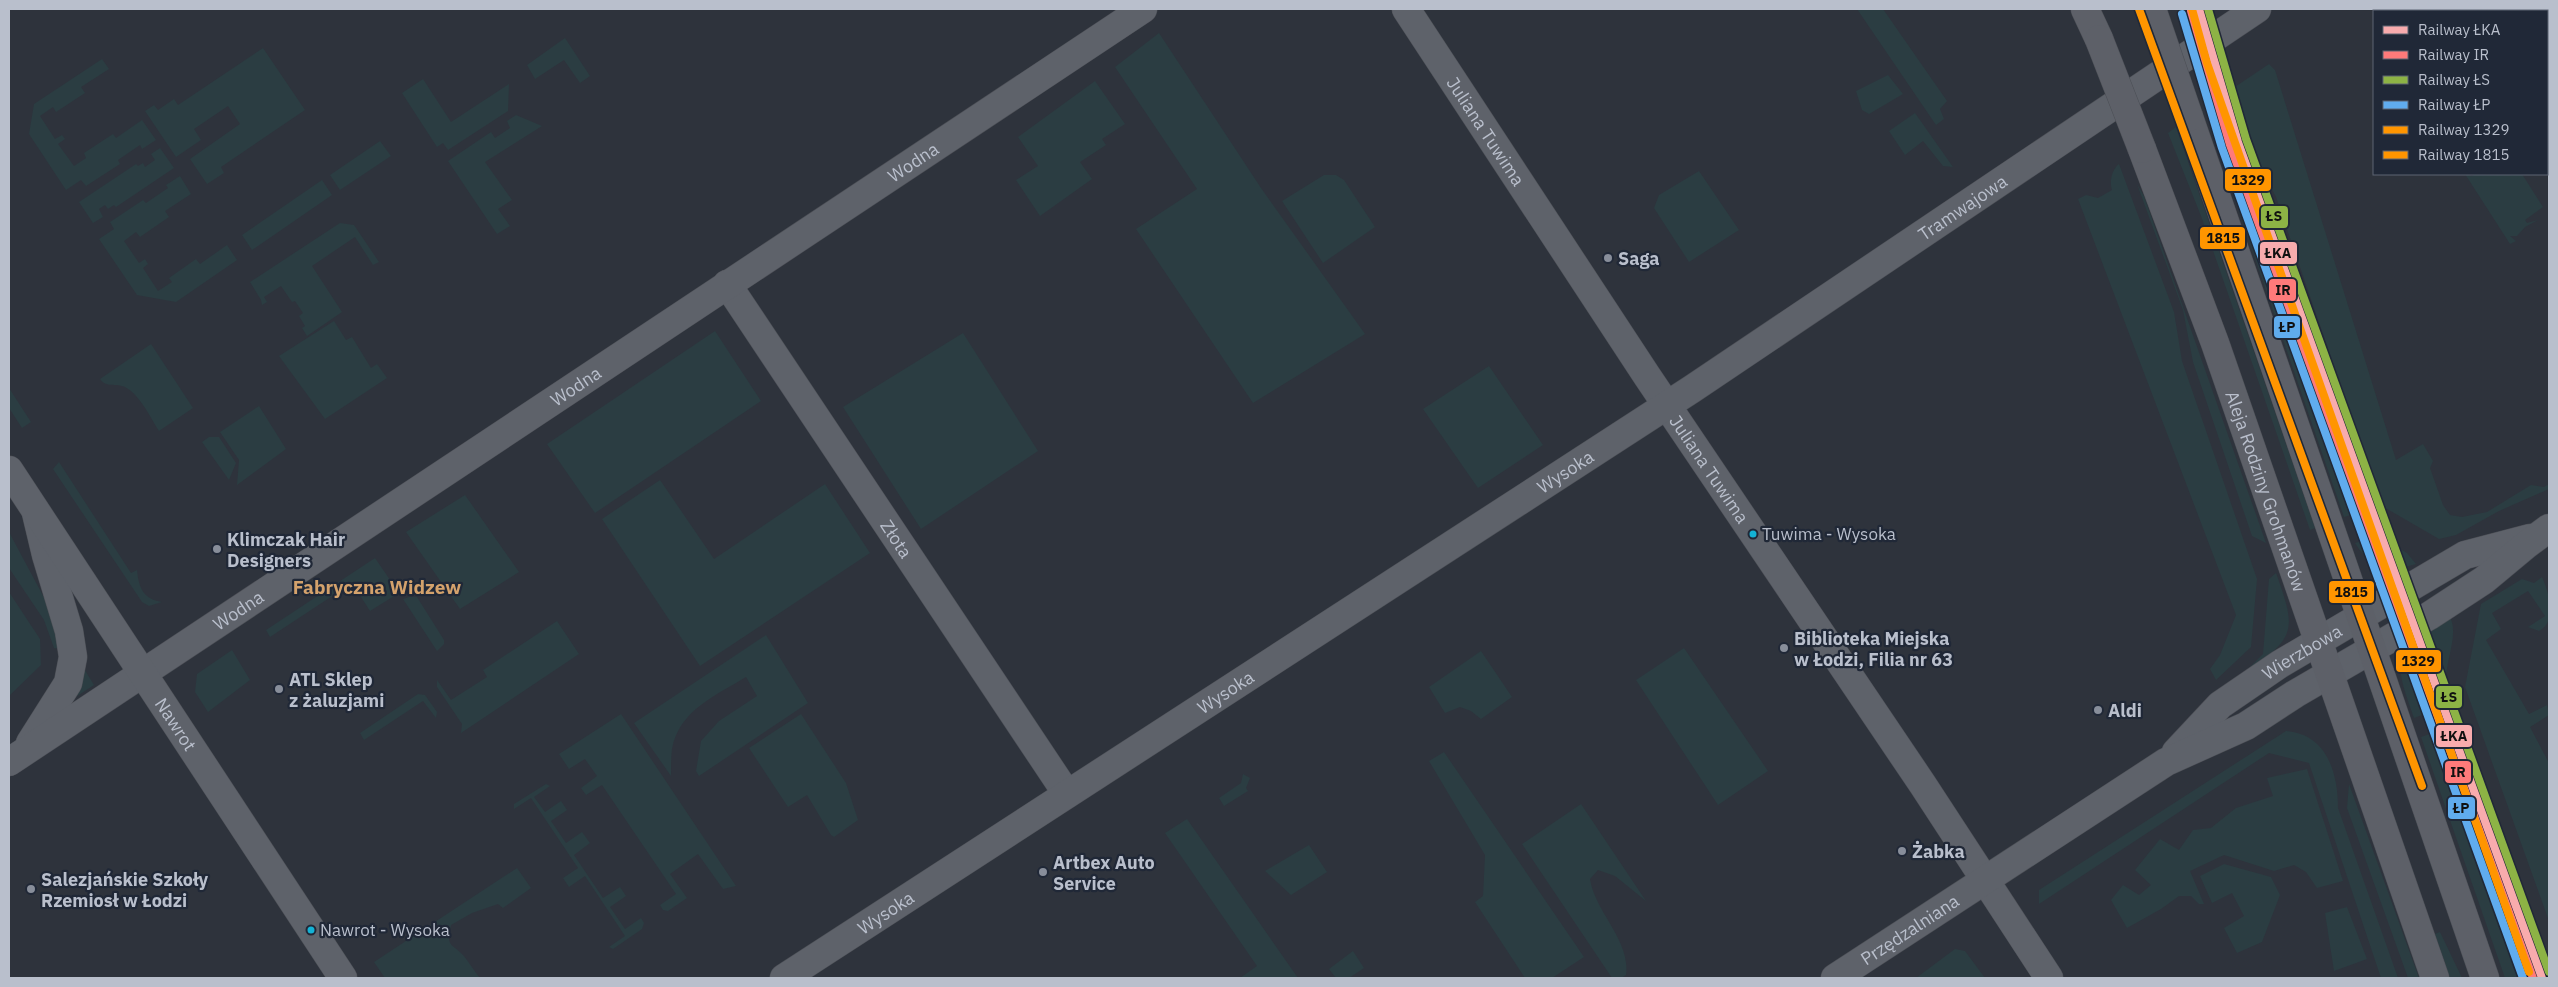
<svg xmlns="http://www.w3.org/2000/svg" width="2558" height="987" viewBox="0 0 2558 987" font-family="'IBM Plex Sans',sans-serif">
<rect width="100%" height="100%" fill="#2e333c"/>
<path fill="#2b3d42" d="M1857,9H1883L1947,101L1940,109L1944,119L1936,125Z
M1159,33L1261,188L1365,334L1253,403L1136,229L1197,189L1115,67Z
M565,38L590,76L580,83L564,60L535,79L527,65Z
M263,48L305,110L221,167L224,173L207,184L190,159L240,124L228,106L194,129L201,140L176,157L145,111L154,105L158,110L174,99L178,105Z
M102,59L109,69L81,87L85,93L56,112L53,107L40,116L55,139L62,135L65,139L58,144L74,166L86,158L84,153L113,134L116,138L142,120L156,140L142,149L140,145L118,160L120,164L86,186L81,180L66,190L29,134L34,104Z
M2269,64L2275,70L2396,460L2423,444L2433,461L2430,468L2443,505L2450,515L2462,517L2487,512L2531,485L2544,487L2549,484V489L2499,511L2456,535L2439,539L2382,506L2276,197L2223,95Z
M1888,75L1903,94L1869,114L1862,110L1856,91Z
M423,79L451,122L509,84L508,111L448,150L443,143L437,147L402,93Z
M1095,81L1125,124L1102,139L1106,145L1080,162L1092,179L1040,216L1016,180L1038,166L1018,137Z
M2206,108L2257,208L2362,512L2344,517L2213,136Z
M1915,113L1953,167L1943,166L1923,141L1905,155L1889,131Z
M516,115L542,126L485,162L512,200L498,209L510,226L497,234L448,161L491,132L495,138L510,128L507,121Z
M2176,127L2315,528L2310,530L2201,216L2168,133Z
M380,141L391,156L340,190L330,175Z
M160,148L174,168L116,207L114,205L108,209L105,205L99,209L103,217L93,223L79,202L136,164L138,166L143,163L145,167L155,160L151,154Z
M2119,164L2174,312L2182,361L2257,579L2251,647L2216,680L2210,669L2220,655L2236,615L2078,199L2086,195L2098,198L2112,190C2109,182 2112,169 2119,164Z
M1699,171L1739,230L1689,262L1654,208L1659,195Z
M2465,174L2472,176L2475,174H2522L2543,207L2525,220L2527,223L2538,220L2525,227L2517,236H2510L2516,241L2510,244Z
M1324,175H1336L1344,180L1375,227L1323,263L1282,201Z
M180,176L191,194L165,211L169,217L140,237L136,232L124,241L139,263L145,259L148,264L143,268L158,291L172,282L169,278L196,259L200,264L227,245L237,260L176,302L137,295L99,239L114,229L110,222L143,200L146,203L168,188L166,185Z
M322,180L332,195L252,250L242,235Z
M2137,184L2144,196L2266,543L2252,536L2193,362L2183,310Z
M340,223L354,225L379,262L373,265L355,237L312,266L342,312L307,336L302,328L305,326L299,316L303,313L295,301L292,302L281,286L264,297L267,302L262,305L261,300L250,282Z
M334,321L346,340L352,337L371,368L377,364L387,378L325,419L279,356Z
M715,331L761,401L595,513L547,444Z
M963,333L1038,451L921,529L843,407Z
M151,344L193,408L159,431C150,417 140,395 125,387C116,383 106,388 100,379Z
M1489,366L1543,445L1478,488L1423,409Z
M9,388L31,422L22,428L9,408Z
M259,406L286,449L237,485L239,460L220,432Z
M209,437H219L236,463L229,480L202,442Z
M59,462L131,573L137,570C139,588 143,599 162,602L149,606L142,602L53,469Z
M660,480L714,559L825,484L870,553L700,666L602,519Z
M465,495L519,572L460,609L406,532Z
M9,532L56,620L65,650L54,648L44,620L9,568Z
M2378,536L2407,553L2416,564C2391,572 2369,567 2355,543Z
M375,558L399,593L370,611L352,583L270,637L266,630Z
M2276,573C2297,631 2296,638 2244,673L2263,654L2269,579Z
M2542,577C2549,593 2558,621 2539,631L2528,627L2545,616L2528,591L2492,613L2501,629L2486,640L2529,714L2547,705L2549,715L2530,727L2549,763V921L2465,687L2481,604L2522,579L2534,583Z
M9,592L40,639L41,665L9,696Z
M409,597H417L444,640V644L437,651L403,599Z
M2448,614C2464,636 2436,672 2449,705L2414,718C2391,653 2393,653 2448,614Z
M557,621L579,654L461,733L462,724L437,687V680L451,700L487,677L483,670Z
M766,635L808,703L699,776L696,771L701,741L719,721L757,696L746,677C717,695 679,710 672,749C671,757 671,767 671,776L634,723Z
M1684,648L1768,771L1718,805L1636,680Z
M232,650L250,680L208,712L195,692L197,674Z
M1481,651L1512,697L1481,719L1471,711L1460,707L1445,713L1429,687Z
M83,667L94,685L68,702Z
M418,694L425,695L437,712L436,718L423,701L364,740L360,733Z
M621,714L736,886L723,889L698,854L670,874L687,898L668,911L663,910L660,905L676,894L602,785L586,795L581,788L597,776L585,759L569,769L559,754Z
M801,714L846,783L858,820L834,837L831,835L807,795L788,807L749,748Z
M2456,725L2549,978H2505L2421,737Z
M2286,731C2327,734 2338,773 2338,808L2398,978H2381L2309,763L2269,753L2039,904V890Z
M1444,752L1584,957L1552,978H1525L1475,902L1483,896L1485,855L1429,761Z
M2307,769L2343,881L2317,888L2306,872L2294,865L2274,871L2224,855L2190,871L2204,904H2199L2191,896H2179L2161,909L2127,928L2111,900L2123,885L2139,895L2151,885L2135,870L2160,839L2179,850L2193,830L2211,828L2236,808L2273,796L2267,778Z
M1243,774L1250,778L1246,788L1248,791L1224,806L1219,798L1241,783Z
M546,784L550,786L534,797L545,812L561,801L567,810L551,821L566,843L582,832L590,843L574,855L603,898L620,887L626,896L610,907L625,929L641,918L644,923L642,929L613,949L609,947L625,936L585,876L569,887L563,878L578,868L531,798L514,809V804Z
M2349,784L2419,978H2408L2347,808Z
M1581,804L1646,901L1615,876L1598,870L1590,879C1595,912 1631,941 1626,975L1621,978H1612L1522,844Z
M1187,819L1298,978H1240L1257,966L1165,833Z
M1309,845L1327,872L1291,895L1265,871Z
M2224,864L2271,877L2280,895L2262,942L2237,953L2224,928L2244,916L2232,893L2212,903L2200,876Z
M517,868L531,888L503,908L498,904L472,913L451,925C446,948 451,942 463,955C469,962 474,971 480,978H385L374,962Z
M2347,907L2367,959L2334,971L2325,913Z
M2440,932L2462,978H2450L2435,934Z
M1955,949L1965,951L1985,978H1916Z
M1353,951L1364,968L1349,978H1336L1329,969Z"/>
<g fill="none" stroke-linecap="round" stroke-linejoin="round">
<g stroke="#4c4f56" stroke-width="29">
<g id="minor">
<path id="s1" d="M727,284L1067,794"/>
<path d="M30,743L68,683L73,657L69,631L46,555L36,513"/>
<path id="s2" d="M9,762L1143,9"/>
</g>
</g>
<g stroke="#4c4f56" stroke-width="29">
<g id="tertiary">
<path id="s3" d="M1406,9L1647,376L1923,785L2049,978"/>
<path id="s4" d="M9,470L343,978"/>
<path id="s5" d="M2176,752L2220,705L2280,664L2465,555L2530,538"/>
<path id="s6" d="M784,978L1692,389L2257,9"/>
<path id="s7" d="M1835,978L2166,762L2246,726L2295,694L2429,616L2484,580L2526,545L2549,528"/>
</g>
</g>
<g stroke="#4c4f56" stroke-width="29">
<g id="secondary">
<path d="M2085,9L2099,39"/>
<path d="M2189,117L2485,978"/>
<path id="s8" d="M2142,149L2215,343L2435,978"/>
</g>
</g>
<use href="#minor" stroke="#5e626a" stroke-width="28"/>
<use href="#tertiary" stroke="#5e626a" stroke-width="28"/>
<use href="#secondary" stroke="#5d6068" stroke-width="28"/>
<g stroke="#4c4f56" stroke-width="29" stroke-linecap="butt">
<path id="secondary-bridge" d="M2152,9L2189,117
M2099,39L2142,149"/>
</g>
<use href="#secondary-bridge" stroke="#5d6068" stroke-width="28"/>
<g stroke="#202837" stroke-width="11">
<path id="rail-1" d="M2199,9L2238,142L2542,978"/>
</g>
<g stroke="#202837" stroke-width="11">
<path id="rail-2" d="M2191,11L2230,145L2533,978"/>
</g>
<g stroke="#202837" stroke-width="11">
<path id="rail-3" d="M2208,9L2246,139L2549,972"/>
</g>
<g stroke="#202837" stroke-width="11">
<path id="rail-4" d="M2182,14L2222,148L2523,978"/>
</g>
<g stroke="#202837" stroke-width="11">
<path id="rail-5" d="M2192,9L2207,63L2300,328L2529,972"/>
</g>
<g stroke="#202837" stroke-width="11">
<path id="rail-6" d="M2139,9L2422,786"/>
</g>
<use href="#rail-1" stroke="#f8abad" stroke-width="8"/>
<use href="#rail-2" stroke="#fe7a7a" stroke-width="8"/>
<use href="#rail-3" stroke="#8db345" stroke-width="8"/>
<use href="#rail-4" stroke="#60acee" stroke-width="8"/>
<use href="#rail-5" stroke="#ff9500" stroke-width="8"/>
<use href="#rail-6" stroke="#ff9500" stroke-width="8"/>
</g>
<g fill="#888e9a" stroke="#202837" stroke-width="2">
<circle cx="1608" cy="258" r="5"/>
<circle cx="217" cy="549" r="5"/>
<circle cx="1784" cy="648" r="5"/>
<circle cx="279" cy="689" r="5"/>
<circle cx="2098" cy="710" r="5"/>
<circle cx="1902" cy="851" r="5"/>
<circle cx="1043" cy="872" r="5"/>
<circle cx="31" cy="889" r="5"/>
</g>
<g fill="#13b2d5" stroke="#202837" stroke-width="2">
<circle cx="1753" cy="534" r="4.5"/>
<circle cx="311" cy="930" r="4.5"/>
</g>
<g text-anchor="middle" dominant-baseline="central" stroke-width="4.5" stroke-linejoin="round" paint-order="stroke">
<g font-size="17" fill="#b9bfcc" stroke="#202837" text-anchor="start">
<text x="1762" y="534">Tuwima - Wysoka</text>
<text x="320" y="930">Nawrot - Wysoka</text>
</g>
<g font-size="18" fill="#b9bfcc" stroke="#202837">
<text stroke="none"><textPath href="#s3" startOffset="146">Juliana Tuwima</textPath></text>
<text stroke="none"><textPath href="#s2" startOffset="1085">Wodna</textPath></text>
<text stroke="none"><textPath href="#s6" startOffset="1408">Tramwajowa</textPath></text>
<text stroke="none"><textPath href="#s2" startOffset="680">Wodna</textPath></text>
<text stroke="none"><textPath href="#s3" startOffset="551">Juliana Tuwima</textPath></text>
<text stroke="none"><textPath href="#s6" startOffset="931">Wysoka</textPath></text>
<text stroke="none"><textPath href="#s8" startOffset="364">Aleja Rodziny Grohmanów</textPath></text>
<text stroke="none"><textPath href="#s1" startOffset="306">Złota</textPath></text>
<text stroke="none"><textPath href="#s2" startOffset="275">Wodna</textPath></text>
<text stroke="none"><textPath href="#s5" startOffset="162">Wierzbowa</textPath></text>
<text stroke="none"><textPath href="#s6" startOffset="526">Wysoka</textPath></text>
<text stroke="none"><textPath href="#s4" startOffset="304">Nawrot</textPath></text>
<text stroke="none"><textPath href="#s6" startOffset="121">Wysoka</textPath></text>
<text stroke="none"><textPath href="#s7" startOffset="89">Przędzalniana</textPath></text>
</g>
<g font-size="18" font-weight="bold" fill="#b9bfcc" stroke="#202837" text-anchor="start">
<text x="1618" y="258">Saga</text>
<text x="227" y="539">Klimczak Hair<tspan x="227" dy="21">Designers</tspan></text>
<text x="1794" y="638">Biblioteka Miejska<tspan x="1794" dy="21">w Łodzi, Filia nr 63</tspan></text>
<text x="289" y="679">ATL Sklep<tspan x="289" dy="21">z żaluzjami</tspan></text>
<text x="2108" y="710">Aldi</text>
<text x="1912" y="851">Żabka</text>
<text x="1053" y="862">Artbex Auto<tspan x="1053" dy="21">Service</tspan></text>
<text x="41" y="879">Salezjańskie Szkoły<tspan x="41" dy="21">Rzemiosł w Łodzi</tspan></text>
</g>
<g font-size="19" font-weight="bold" fill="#d4a26c" stroke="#202837">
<text x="377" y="587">Fabryczna Widzew</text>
</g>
</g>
<g stroke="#202837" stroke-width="2">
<rect x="2224" y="168" width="48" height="24" rx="5" fill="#ff9500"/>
<rect x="2260" y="205" width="29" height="24" rx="5" fill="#8db345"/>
<rect x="2199" y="226" width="47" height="24" rx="5" fill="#ff9500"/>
<rect x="2259" y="241" width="39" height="24" rx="5" fill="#f8abad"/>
<rect x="2268" y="278" width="29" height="24" rx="5" fill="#fe7a7a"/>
<rect x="2273" y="315" width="28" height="24" rx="5" fill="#60acee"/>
<rect x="2328" y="580" width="47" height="24" rx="5" fill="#ff9500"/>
<rect x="2395" y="649" width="47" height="24" rx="5" fill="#ff9500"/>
<rect x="2435" y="685" width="28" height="24" rx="5" fill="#8db345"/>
<rect x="2435" y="724" width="38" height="24" rx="5" fill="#f8abad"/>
<rect x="2444" y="760" width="28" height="24" rx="5" fill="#fe7a7a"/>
<rect x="2447" y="796" width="29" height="24" rx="5" fill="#60acee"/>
</g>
<g font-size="14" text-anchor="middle" font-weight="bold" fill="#111">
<text x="2248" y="185">1329</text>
<text x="2274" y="221">ŁS</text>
<text x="2223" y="243">1815</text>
<text x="2278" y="258">ŁKA</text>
<text x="2283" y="295">IR</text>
<text x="2287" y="332">ŁP</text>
<text x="2351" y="597">1815</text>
<text x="2418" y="666">1329</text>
<text x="2449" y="702">ŁS</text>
<text x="2454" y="741">ŁKA</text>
<text x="2458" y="777">IR</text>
<text x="2461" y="813">ŁP</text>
</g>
<rect width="2558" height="987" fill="none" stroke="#b9bfcc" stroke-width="20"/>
<rect x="2373" y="10" width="175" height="165" fill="#202837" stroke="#5d6473"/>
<rect x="2383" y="26" width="25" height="8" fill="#f8abad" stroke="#5d6473"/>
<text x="2418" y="35" font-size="15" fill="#b9bfcc">Railway ŁKA</text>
<rect x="2383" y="51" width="25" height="8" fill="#fe7a7a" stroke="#5d6473"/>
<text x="2418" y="60" font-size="15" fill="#b9bfcc">Railway IR</text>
<rect x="2383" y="76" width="25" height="8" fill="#8db345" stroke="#5d6473"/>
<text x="2418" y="85" font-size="15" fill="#b9bfcc">Railway ŁS</text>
<rect x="2383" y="101" width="25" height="8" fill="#60acee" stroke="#5d6473"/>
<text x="2418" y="110" font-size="15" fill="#b9bfcc">Railway ŁP</text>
<rect x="2383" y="126" width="25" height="8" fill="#ff9500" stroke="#5d6473"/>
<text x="2418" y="135" font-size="15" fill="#b9bfcc">Railway 1329</text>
<rect x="2383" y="151" width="25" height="8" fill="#ff9500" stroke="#5d6473"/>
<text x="2418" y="160" font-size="15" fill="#b9bfcc">Railway 1815</text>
</svg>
